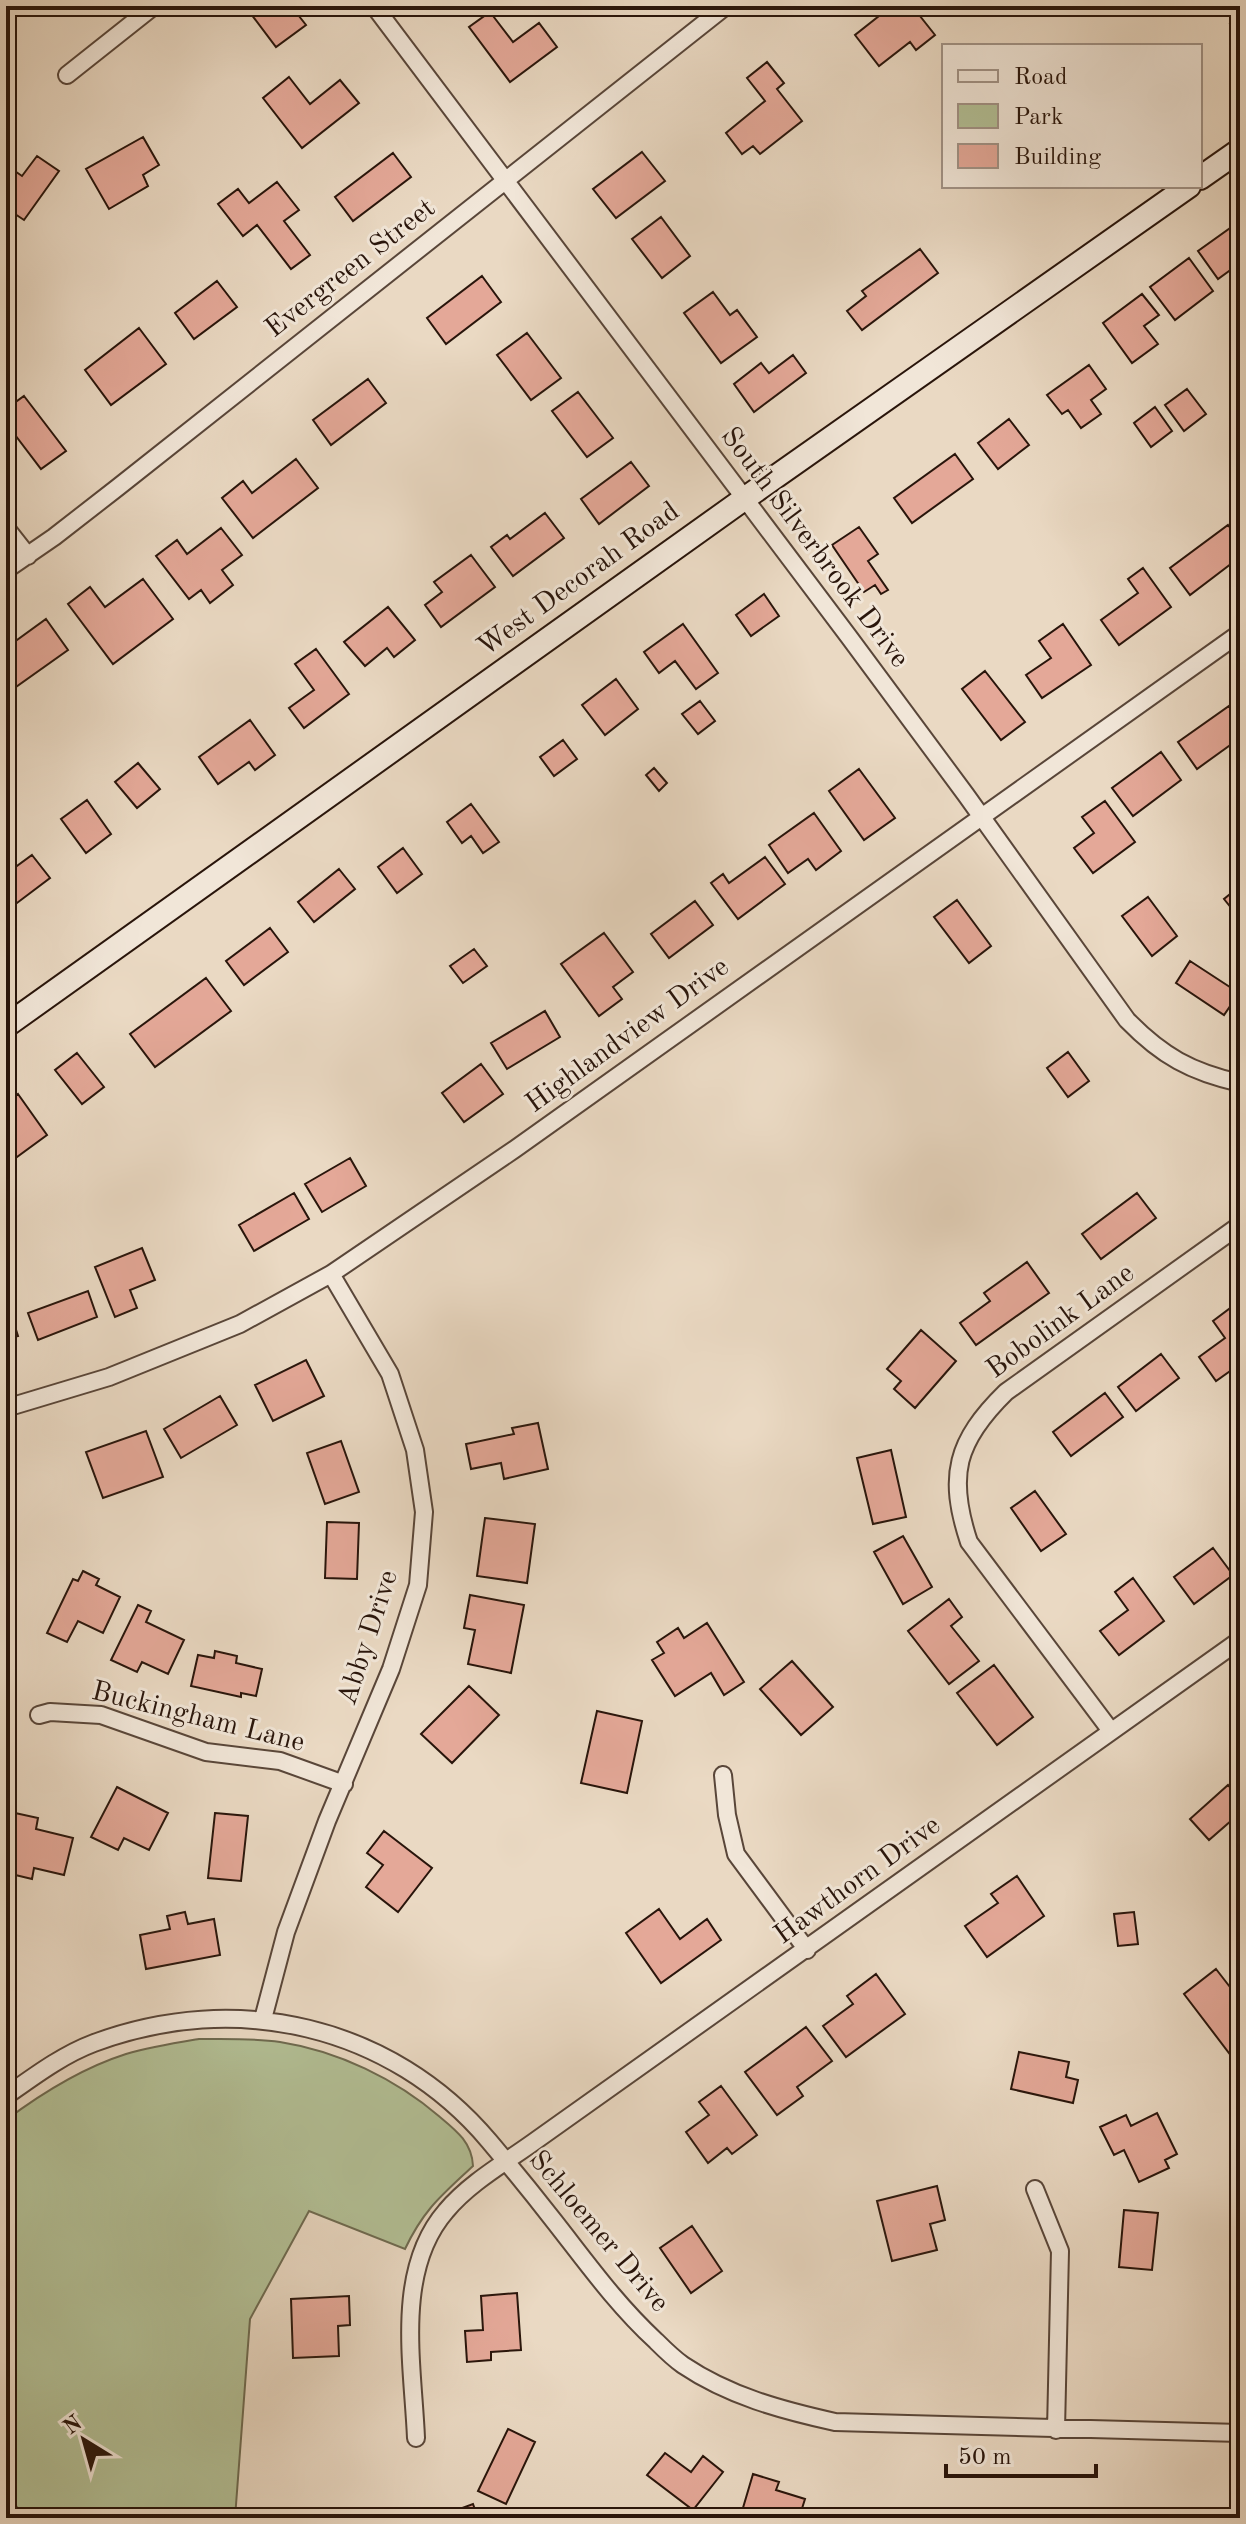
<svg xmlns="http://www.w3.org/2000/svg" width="1246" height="2524" viewBox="0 0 1246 2524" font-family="'Old Standard TT',serif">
<rect width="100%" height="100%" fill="#ead9c3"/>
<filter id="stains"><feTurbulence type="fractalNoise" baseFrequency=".0025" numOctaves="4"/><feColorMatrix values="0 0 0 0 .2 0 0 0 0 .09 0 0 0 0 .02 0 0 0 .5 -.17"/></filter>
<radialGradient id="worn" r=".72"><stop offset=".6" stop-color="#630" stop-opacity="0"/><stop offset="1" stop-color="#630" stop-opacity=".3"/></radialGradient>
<path fill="#b3c096" stroke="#6e6a50" stroke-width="2" d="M199,2039C226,2039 254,2038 280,2042C338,2051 396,2079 440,2117C457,2131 472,2143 473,2166C441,2196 424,2209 405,2249L309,2211L250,2319L235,2518H25L6,2492V2120C42,2093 82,2068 126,2054C150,2047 175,2043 199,2039Z"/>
<path fill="#e4a898" stroke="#29150b" stroke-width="2" d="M245,6H291L306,25L276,47Z
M880,6H912L935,35L916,50L910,42L879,66L855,35L884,12Z
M490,12L513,42L539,23L557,47L510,82L469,27Z
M1240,16V38L1230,24Z
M767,62L784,83L777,89L802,121L760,154L753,146L742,154L726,133L765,101L747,78Z
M289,77L310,104L340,80L359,103L302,148L263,98Z
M143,137L159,165L143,175L148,186L109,209L86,169Z
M642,152L665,181L616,218L593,189Z
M393,153L411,177L353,221L335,197Z
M37,156L59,171L24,220L6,208V165L22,176Z
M277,182L299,210L284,221L310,255L291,269L257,225L243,236L218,204L238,189L249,203Z
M661,217L690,256L662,278L632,239Z
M1240,221V263L1218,279L1198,251Z
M920,249L938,273L862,330L847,311L866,296L862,291Z
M1189,258L1213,291L1175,320L1150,287Z
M482,276L501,302L446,344L427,318Z
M217,281L237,307L194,339L175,313Z
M713,292L730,315L737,310L757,337L721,363L684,313Z
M1142,294L1159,315L1144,326L1158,344L1132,363L1103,323Z
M139,328L166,364L111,405L85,370Z
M527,333L561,378L531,400L497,355Z
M793,355L806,373L754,412L734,384L761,363L769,373Z
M1089,365L1106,389L1091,400L1101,414L1081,428L1068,410L1062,414L1047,395Z
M368,379L386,403L331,445L313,420Z
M1187,389L1206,414L1184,431L1165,405Z
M578,392L613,438L587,457L552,411Z
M24,396L66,451L41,469L6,423V409Z
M1155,407L1172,431L1151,447L1134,423Z
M1009,419L1029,445L998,469L978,443Z
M955,454L973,479L912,523L894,498Z
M296,459L318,488L253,538L222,498L243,481L252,493Z
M631,462L649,486L599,524L581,499Z
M545,513L564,538L513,576L491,547L507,535L510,539Z
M1228,525L1240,541V557L1190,595L1170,568Z
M859,527L878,554L868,561L888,590L881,594L875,585L864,592L832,545Z
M221,528L242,555L222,570L233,585L210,603L201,590L189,599L156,556L177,540L187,554Z
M471,555L495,587L441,627L425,605L442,592L434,582Z
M1143,568L1171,607L1119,645L1101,620L1138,593L1128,579Z
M143,579L173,619L113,664L68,604L90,587L105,607Z
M764,594L779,616L751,636L736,615Z
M388,607L415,640L394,657L387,648L365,666L344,642Z
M46,619L68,650L6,694V648Z
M683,624L718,673L696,689L675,661L659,673L644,652Z
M1063,624L1091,665L1042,698L1026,675L1051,658L1039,641Z
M316,649L349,694L304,728L289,708L314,690L295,664Z
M985,671L1025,722L1001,740L962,689Z
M616,679L638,709L605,735L582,705Z
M700,701L715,721L698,734L682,714Z
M1229,706L1240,722V738L1197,769L1178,742Z
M250,720L275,755L255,770L249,762L218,784L199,757Z
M563,740L577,759L554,776L540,757Z
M1161,752L1181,780L1133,816L1112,788Z
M138,763L160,789L137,808L115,782Z
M654,768L667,783L659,791L646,775Z
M859,769L895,818L864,840L829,791Z
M87,800L111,834L86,853L61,819Z
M1105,801L1135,842L1093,873L1074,848L1094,833L1082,817Z
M471,804L499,842L483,853L471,836L462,843L447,822Z
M814,813L841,851L816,870L808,859L788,873L769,845Z
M403,848L422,874L397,893L378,867Z
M32,855L50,878L13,906L6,898V874Z
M765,857L785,884L738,919L711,883L723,874L729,883Z
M339,869L355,889L314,922L298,902Z
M1240,886V919L1224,899Z
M1148,897L1177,936L1152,956L1122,916Z
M957,900L991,946L969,963L934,917Z
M695,901L713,925L669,958L651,934Z
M270,928L288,952L244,985L226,961Z
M604,933L633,972L613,987L622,999L599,1016L561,964Z
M474,949L487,966L463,983L450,966Z
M1190,961L1239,993L1224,1015L1176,983Z
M206,978L231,1011L155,1067L130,1034Z
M545,1011L560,1037L507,1069L491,1043Z
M1068,1052L1089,1081L1068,1097L1047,1068Z
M77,1053L104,1087L82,1104L55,1070Z
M481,1064L503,1094L464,1122L442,1093Z
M18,1094L47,1135L6,1165V1128L13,1123L6,1113V1103Z
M350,1158L366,1186L322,1212L305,1184Z
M294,1193L309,1219L254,1251L239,1225Z
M1137,1193L1156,1218L1101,1259L1082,1234Z
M142,1248L155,1280L130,1290L137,1308L115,1317L95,1267Z
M1027,1262L1049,1293L976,1345L960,1323L990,1301L984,1293Z
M88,1291L97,1317L38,1340L28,1313Z
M6,1298L18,1336L6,1339Z
M1237,1303L1240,1307V1364L1216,1381L1199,1357L1225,1338L1213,1321Z
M921,1330L956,1361L915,1408L894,1389L901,1381L887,1369Z
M1161,1354L1179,1378L1136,1411L1118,1387Z
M306,1360L324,1396L273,1421L255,1385Z
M1105,1393L1123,1417L1071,1456L1053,1432Z
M220,1396L237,1425L181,1458L164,1429Z
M538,1423L548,1469L504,1479L501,1463L471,1469L466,1444L514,1434L512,1428Z
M146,1431L163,1477L103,1498L86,1452Z
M341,1441L359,1492L325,1504L307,1453Z
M891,1450L906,1517L873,1524L857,1458Z
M1035,1491L1066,1534L1041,1551L1011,1508Z
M485,1518L535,1524L527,1583L477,1576Z
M327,1522L359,1523L357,1579L325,1578Z
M903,1536L932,1587L903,1604L874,1552Z
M1213,1548L1233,1575L1194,1604L1174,1577Z
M83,1571L99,1579L96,1585L120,1597L103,1633L78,1621L67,1642L47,1633L73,1579L78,1581Z
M1133,1578L1164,1621L1119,1655L1100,1631L1128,1610L1115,1592Z
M470,1595L524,1605L511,1673L468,1664L475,1630L464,1628Z
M949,1599L962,1617L951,1626L979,1661L949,1684L908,1631Z
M138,1605L151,1611L146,1622L184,1640L168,1674L142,1662L137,1672L111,1660Z
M707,1623L744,1682L724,1695L711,1673L675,1696L652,1660L664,1653L657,1642L678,1628L684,1638Z
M215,1651L237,1656L236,1663L262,1669L256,1696L241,1693V1697L191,1686L198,1655L214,1658Z
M792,1661L833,1707L801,1735L760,1689Z
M994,1665L1033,1717L997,1745L957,1693Z
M469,1686L499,1715L452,1763L421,1734Z
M597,1711L642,1721L627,1793L581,1783Z
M1228,1785L1240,1798V1813L1209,1840L1190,1819Z
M117,1787L168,1813L149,1850L124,1838L118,1850L91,1837Z
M6,1811L38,1818L36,1829L73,1838L64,1875L34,1868L32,1879L7,1873L15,1842L6,1839Z
M215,1813L248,1816L241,1881L208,1878Z
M384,1831L432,1868L398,1912L366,1887L383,1865L367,1853Z
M1017,1876L1044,1916L987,1957L965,1926L998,1903L991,1894Z
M659,1909L680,1939L707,1919L721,1940L661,1983L626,1933Z
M185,1912L188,1924L214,1919L220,1955L146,1969L140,1935L170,1929L167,1916Z
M1134,1912L1138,1944L1118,1946L1114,1914Z
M1216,1969L1240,2000V2050L1232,2057L1184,1994Z
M876,1974L905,2014L846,2057L823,2026L853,2004L847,1996Z
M806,2027L832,2061L797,2087L803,2096L777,2115L745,2072Z
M1019,2052L1069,2062L1066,2077L1078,2080L1073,2103L1011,2089Z
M721,2086L757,2135L732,2154L727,2148L708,2163L686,2132L709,2115L699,2102Z
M1157,2113L1177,2154L1165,2160L1169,2168L1139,2182L1124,2150L1114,2155L1100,2127L1126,2115L1131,2126Z
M937,2186L945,2220L930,2224L937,2250L892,2261L877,2201Z
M1124,2210L1158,2213L1152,2270L1119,2267Z
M692,2226L722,2271L691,2293L660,2248Z
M517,2293L521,2350L491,2352V2360L467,2362L465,2331L483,2330L481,2296Z
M349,2296L350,2325L338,2326L339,2356L293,2358L291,2299Z
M508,2429L535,2442L506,2504L478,2491Z
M665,2453L691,2472L703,2456L723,2472L693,2510L647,2475Z
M753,2474L779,2482L776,2490L805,2499L799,2518H740Z
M473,2504L478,2518H435Z"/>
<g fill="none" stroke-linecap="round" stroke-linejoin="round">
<g stroke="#594639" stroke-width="20">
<path id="street" d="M374,6L849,637L966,795L1127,1020C1162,1056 1191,1072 1240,1083
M67,75L154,6
M6,528L28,556
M6,570L54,537L117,488L726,6
M6,1408L109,1377L240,1324L331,1274L515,1149L1240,633
M39,1715L50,1712L101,1715L206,1752L280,1761L344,1784
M1111,1731L969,1542C947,1476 956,1441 1006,1392L1240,1225
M723,1775L727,1815L736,1854L807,1950
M263,2019L286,1932L327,1821L391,1669L418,1585L424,1512L415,1450L390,1374L331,1274
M6,2096C33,2077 62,2055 94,2043C236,1990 391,2025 489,2141C511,2167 533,2194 554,2221C587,2263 616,2304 656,2341C664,2349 673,2358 683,2365C729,2396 781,2410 835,2422L1240,2433
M1035,2189L1060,2251L1056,2430
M416,2438C413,2365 394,2271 446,2211C470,2182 508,2161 538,2139L1240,1640"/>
</g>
<g stroke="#29150b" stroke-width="26">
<path id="secondary" d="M1200,178L1240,150
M6,1026L744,499L1189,186"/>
</g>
<use href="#street" stroke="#f1e6d8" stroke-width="16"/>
<use href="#secondary" stroke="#f1e6d8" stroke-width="22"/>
</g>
<g text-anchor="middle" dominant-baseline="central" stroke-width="6" stroke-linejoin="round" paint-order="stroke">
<g font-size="28" fill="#29150b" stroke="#f1e6d8">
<text transform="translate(351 269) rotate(-38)">Evergreen Street</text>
<text transform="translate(814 548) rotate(53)">South Silverbrook Drive</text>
<text transform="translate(579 580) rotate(-36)">West Decorah Road</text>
<text transform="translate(628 1036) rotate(-36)">Highlandview Drive</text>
<text transform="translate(1061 1322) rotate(-36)">Bobolink Lane</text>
<text transform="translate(369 1638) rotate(-72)">Abby Drive</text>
<text transform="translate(198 1718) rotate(14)">Buckingham Lane</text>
<text transform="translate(858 1881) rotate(-36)">Hawthorn Drive</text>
<text transform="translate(598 2232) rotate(50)">Schloemer Drive</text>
</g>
</g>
<rect width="1246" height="2524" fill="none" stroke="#ead9c3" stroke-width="32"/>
<rect x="8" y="8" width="1230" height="2508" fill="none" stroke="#29150b" stroke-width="4"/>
<rect x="16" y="16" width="1214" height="2492" fill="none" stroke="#29150b" stroke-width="2"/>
<rect x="942" y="44" width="260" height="144" fill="#f1e6d8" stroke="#a19286" stroke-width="2"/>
<rect x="958" y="70" width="40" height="12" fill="#f1e6d8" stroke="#a19286" stroke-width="2"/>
<text x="1014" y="84" font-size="24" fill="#29150b">Road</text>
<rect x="958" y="104" width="40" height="24" fill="#b3c096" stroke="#a19286" stroke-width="2"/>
<text x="1014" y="124" font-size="24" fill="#29150b">Park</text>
<rect x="958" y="144" width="40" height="24" fill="#e4a898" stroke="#a19286" stroke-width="2"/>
<text x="1014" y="164" font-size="24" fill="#29150b">Building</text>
<g transform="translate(84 2440) rotate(323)" stroke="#f1e6d8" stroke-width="6" paint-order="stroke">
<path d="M0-6L14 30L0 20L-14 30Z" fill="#29150b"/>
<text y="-12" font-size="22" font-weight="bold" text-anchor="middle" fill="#29150b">N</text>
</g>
<path d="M946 2464v12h150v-12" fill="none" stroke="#29150b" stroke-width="4"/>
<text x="958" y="2464" font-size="24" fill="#29150b" stroke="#f1e6d8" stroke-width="6" paint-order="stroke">50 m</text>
<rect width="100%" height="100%" filter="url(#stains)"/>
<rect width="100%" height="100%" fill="url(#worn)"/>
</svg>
